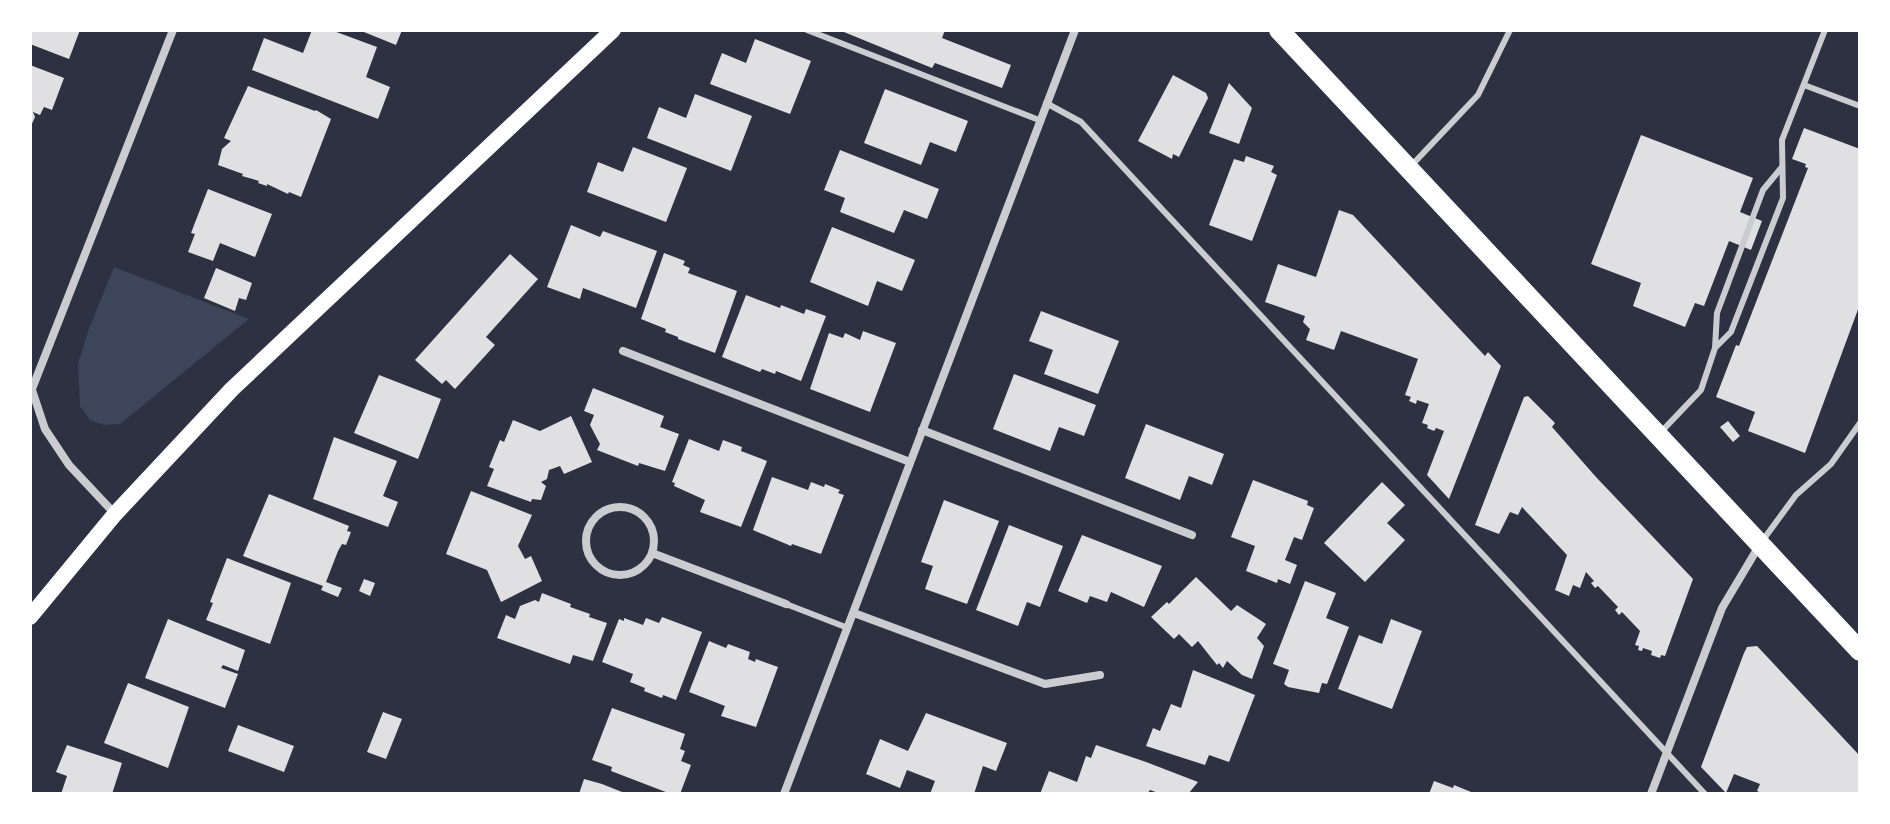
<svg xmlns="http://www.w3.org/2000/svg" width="1890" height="824" viewBox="0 0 1890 824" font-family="Barlow,sans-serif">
<rect width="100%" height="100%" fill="#2d3142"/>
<path fill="#3c4559" d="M114,267L249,319L120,424L104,425L90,420L80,406L78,364L88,331Z"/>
<path fill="#e0e0e3" d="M30,30H80L69,59L30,44Z
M312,30H331L377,47L366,77L390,87L378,119L252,70L264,38L303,53Z
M359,30H402L396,45Z
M839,30H945L942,38L1011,65L1002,88L935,63L932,68Z
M755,39L811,61L790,114L710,84L722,53L746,63Z
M30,65L64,78L52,110L44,107L40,115L33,112L35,117L30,128Z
M1173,75L1206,93L1208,98L1179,157L1173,154L1172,159L1138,141Z
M1229,83L1252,108L1239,144L1209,133Z
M248,86L315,111L316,110L331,119L301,197L289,192L288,194L267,184V186L258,183L259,181L242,176L243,174L218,165L222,149L231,141L224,138Z
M885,89L968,121L956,152L930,142L921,165L864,143Z
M695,94L752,116L731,171L647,138L659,107L686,118Z
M1804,128L1860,149V304L1805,453L1748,431L1755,412L1716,397L1736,345L1739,346L1808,168L1805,167L1806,164L1792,159Z
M1641,135L1753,178L1740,212L1762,221L1751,250L1729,241L1704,306L1695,303L1685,327L1633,306L1641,283L1591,264Z
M633,147L687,168L666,222L587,192L598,162L623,172Z
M840,150L939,189L927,219L904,210L894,233L840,212L845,198L824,190Z
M1246,156L1274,166L1271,172L1277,175L1252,241L1209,225L1234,159L1244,162Z
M208,189L272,214L255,257L220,243L213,261L188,252L195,234L191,233Z
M1339,210L1353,215L1485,356L1488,352L1501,366L1449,499L1427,475L1444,431L1436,428L1434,431L1427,428L1428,425L1422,423L1429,404L1417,400L1416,404L1409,401L1411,397L1405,395L1418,359L1341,331L1334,350L1306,340L1310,329L1303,322L1305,316L1265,302L1278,264L1316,277Z
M571,225L600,237L603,231L657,251L636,308L583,288L580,299L547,287Z
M832,227L915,260L902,291L877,281L868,306L810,282Z
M664,253L685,261L683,265L690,268L688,273L737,291L715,353L678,339V337L665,332L666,329L641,319Z
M510,254L538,279L486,337L495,345L455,389L446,380L442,384L415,360Z
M216,268L252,283L246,300L239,298L235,311L204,298Z
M746,295L780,308L781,305L804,314L806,309L826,316L801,381L776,371L775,374L762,369L760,372L722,357Z
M1041,311L1119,341L1098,394L1044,374L1053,350L1029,341Z
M863,331L896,343L870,412L810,389L829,333L843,338L845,333L860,340Z
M1014,374L1096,405L1084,436L1059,427L1050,451L993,429Z
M379,375L441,399L418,459L354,433Z
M593,388L664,416L660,427L679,434L665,471L639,463L638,466L597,450L600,444L590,425L594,415L584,411Z
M1528,396L1555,423L1552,427L1596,477L1693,579L1665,656L1661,655L1660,658L1651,655L1652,651L1643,648L1642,651L1638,650L1639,646L1635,645L1640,631L1622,612L1619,615L1615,610L1618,607L1598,586L1595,588L1591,583L1594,581L1586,572L1580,588L1573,585L1569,596L1555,590L1567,555L1522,507L1518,515L1510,512L1499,534L1475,525L1524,397Z
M571,416L592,462L564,474L560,466L549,470L547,479L541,482L546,486L541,500L532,499L531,502L487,486L494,469L489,467L500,440L504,442L513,420L540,431Z
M1728,421L1740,436L1733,442L1720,427Z
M1146,424L1224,454L1212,485L1189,476L1180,500L1125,478Z
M334,437L397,461L383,496L398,502L388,527L313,499Z
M689,439L719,451L723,440L742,447L741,451L767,461L741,527L700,512L705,500L674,486L675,483L672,482Z
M772,477L808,490L811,482L824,487L825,484L840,490L838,493L844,495L821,554L792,544L791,546L753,530Z
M1253,480L1308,501L1307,505L1314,508L1302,540L1294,537L1285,560L1297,565L1290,584L1278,579L1277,583L1246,571L1255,546L1231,537Z
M1382,482L1405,505L1387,523L1405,540L1365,582L1324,543Z
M471,491L532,515L518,546L525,559L531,556L542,581L501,602L487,570L446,554Z
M269,494L349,526L347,531L351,532L346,545L342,544L338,551L326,582L342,588L338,597L321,590L323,586L243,556Z
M944,500L999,521L967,604L925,589L933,566L921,562Z
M1009,525L1063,546L1040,607L1027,602L1018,626L976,610Z
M1082,535L1162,566L1144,607L1111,592L1107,602L1090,596L1087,603L1058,591Z
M227,558L291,583L270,644L206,620L213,603L210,602Z
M1196,577L1231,611L1237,605L1266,624L1257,638L1264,646L1252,679L1242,675L1227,661L1223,668L1219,663L1217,665L1198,641L1192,647L1179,634L1174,639L1151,617L1167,602L1169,604Z
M364,579L375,583L370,596L359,591Z
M1305,581L1336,593L1326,618L1349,627L1327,684L1322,683L1319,693L1288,687L1284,684L1289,670L1273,664Z
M542,593L571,604L570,607L590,614L589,617L607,623L593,661L573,655L570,664L497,638L506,615L515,619L520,606L535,600L539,602Z
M662,617L702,632L676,700L663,695L662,698L644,691L645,688L630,682L633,674L602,662L619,619L624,621V618L643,625L646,618L659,623Z
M168,619L245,650L238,671L223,665L221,668L238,674L225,708L145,678Z
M1391,619L1422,631L1392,709L1338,689L1359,635L1382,644Z
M709,641L726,648L728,644L750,652L748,659L755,662L756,659L778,667L756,727L721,716L725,706L689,692Z
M1757,646L1860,756V794H1764L1757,791L1760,784L1734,774L1726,793L1701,767L1744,653L1747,647Z
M1193,670L1255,695L1229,762L1209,755L1205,765L1146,746L1153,728L1160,731L1171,704L1181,708Z
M128,683L189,707L168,768L104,743Z
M612,708L685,734L680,749L685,751L681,761L691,765L680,794H671L611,771L612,767L592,760Z
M383,712L402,719L386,759L367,752Z
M926,713L1007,743L996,771L983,766L974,794H930L935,781L907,770L900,788L866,774L880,739L908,751Z
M238,725L294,746L284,772L228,751Z
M67,745L122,763L112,794H61L67,776L56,772Z
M1096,745L1146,762L1198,782L1188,794H1161L1150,790L1147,794H1040L1049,771L1077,782L1086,756L1091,758Z
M584,779L602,784L627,794H579Z
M1434,781L1453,788L1454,785L1476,794H1429Z"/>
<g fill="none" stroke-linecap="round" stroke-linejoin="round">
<path stroke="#caccd0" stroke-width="6" d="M807,30L1039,120
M1804,85L1860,106
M1046,103L1081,122L1705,794
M1411,166L1478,95L1510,30
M1715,348L1717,313L1763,190L1782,167
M1661,432L1701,390L1715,348L1731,332L1783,198L1782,140L1825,30
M1763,540L1796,495L1831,464L1860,423
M786,604L848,628"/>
<path stroke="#caccd0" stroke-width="8" d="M623,351L910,462
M32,390L45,429L69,465L115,514
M30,394L173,30
M922,430L1192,535
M586 541a34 34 0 1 1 68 0a34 34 0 1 1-68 0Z
M652,553L786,604
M854,613L1045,684L1100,675
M784,794L1075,30
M1651,794L1722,608L1759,546"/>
<path stroke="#fff" stroke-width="16" d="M30,617L115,514L232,389L613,30"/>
<path stroke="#fff" stroke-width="20" d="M1279,30L1860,651"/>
</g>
<rect width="1890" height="824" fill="none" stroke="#ffffff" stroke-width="64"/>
</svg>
